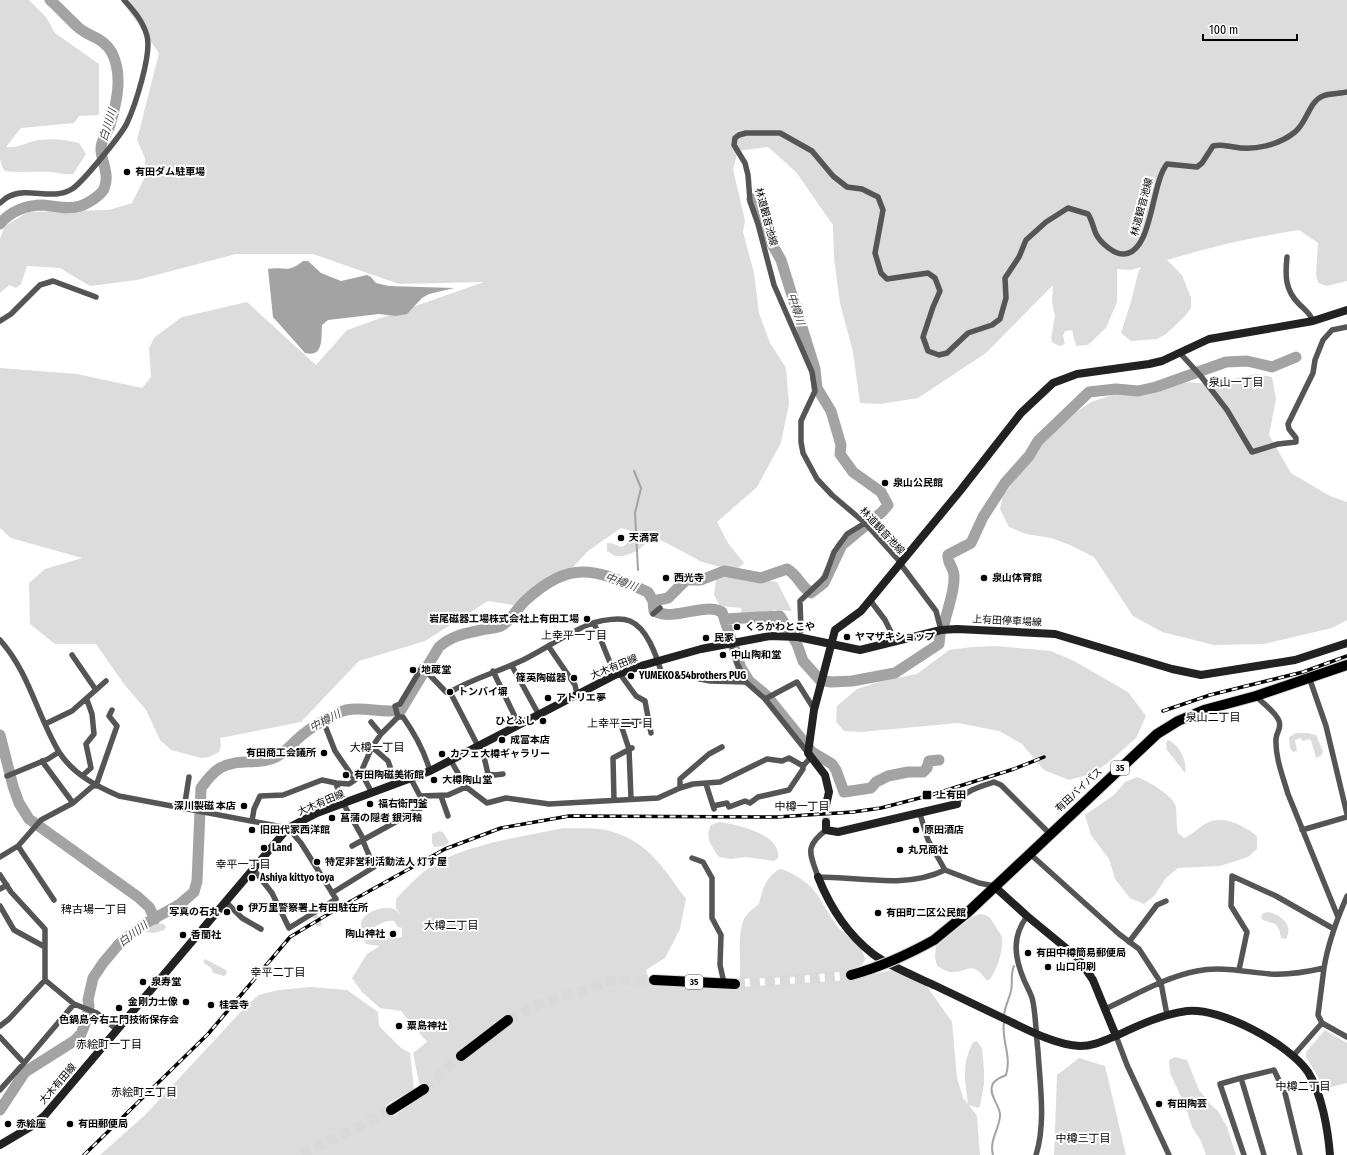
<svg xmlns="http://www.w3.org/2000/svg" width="1347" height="1155" viewBox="0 0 1347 1155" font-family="'Fira Sans Condensed','Noto Sans JP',sans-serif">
<rect width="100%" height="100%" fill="#fff"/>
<path fill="#dcdcdc" d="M0,0H29L46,17L55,33L99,64V115L79,116L74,123L21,128L6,147C18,149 28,141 40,140C53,138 66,140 79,143L86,154L73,174C65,175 60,173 52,172C36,171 21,173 5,171L2,167L0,159Z
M121,0H1347V281L1327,286L1318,283L1316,275L1318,243L1299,230C1254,237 1210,247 1167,260L1182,275L1191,298V308L1185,316L1166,334L1157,339L1131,341L1121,333L1131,302L1138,273L1141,267L1131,270L1117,269V302L1106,328L1088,345L1076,346L1072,330L1065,331L1063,336L1065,344L1060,346L1053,343L1051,339L1055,316L1052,303L1053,285L986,353L918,398L881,404L860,403L853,352L840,303L834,258L833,225L796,172L768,147L738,151L733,169L745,221L743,232L754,273L759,313L770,343L786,368L789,404L781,443L757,487L717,522L728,543L744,563L735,571L702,562L659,539L621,528L588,551L564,577L519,606L488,601L425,641L359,661L301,722L220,738L221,746L219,752L209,757L201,758L171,750L160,740L146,710L124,684L96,644H55L30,624L29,583L45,569L82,558L11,538L0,528V368L77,374L142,388L151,377L149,348L155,337L182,317L247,302L316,365L347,330L484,282L399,284L313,254H236L137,280L90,286L60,268L27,266L21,284L16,288L9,285L0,293V238L5,226L28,212L109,210L132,203L144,179L145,158L137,140L159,53Z
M1256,374L1272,377L1276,399L1269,435L1291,473L1330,496L1347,502V620L1332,628L1264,644L1214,645L1162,632L1133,616L1094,557L1070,545L1051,538L1026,534L1009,527L1000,509L1003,496L1055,426L1091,402L1127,390L1171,381L1211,384Z
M639,535L645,537L647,541C642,550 626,558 615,556C613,555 609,552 607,551V543C623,543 618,555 634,536Z
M725,575L777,582L792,611L773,610L772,613H741V608L720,606L714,595L716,579Z
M997,646L1051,651L1074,661L1128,692L1146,716L1136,738L1111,760L1094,773L1069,780L1044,770L1022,744L999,731L958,723L861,732L844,731L836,722L837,706L857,689L882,681L917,674L949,650L972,647Z
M1296,733H1308L1316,735L1323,751L1322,755L1316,758L1311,740L1309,739L1303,741L1300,738L1295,740L1297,751L1293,752L1290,748L1289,737Z
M1168,740C1179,744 1188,762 1185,773L1167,750L1166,743Z
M1137,777C1148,781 1174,796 1176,807C1177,816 1176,824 1178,833L1184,838C1193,835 1197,828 1205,824C1222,814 1243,825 1257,836V849L1248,857L1220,866L1178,868L1166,878L1154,896L1144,904L1130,898L1115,879L1109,859L1091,835L1085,815L1114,795L1125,782Z
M719,822C736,824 782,834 778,858L774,861L745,857L731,859L719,857C712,847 704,837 711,825Z
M564,828C578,829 596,827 610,831C649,842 663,868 686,899L680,929L665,958L646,970L651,985L740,987L849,980L892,970L926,985L952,1022L957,1078L963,1098L968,1104C965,1078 961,1067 973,1042L977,1041L982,1048L984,1070V1084L980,1106L978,1108L969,1105L977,1116L980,1155H100L145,1115L248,1004L259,995L278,990L311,987L347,990L378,1012L379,1026L401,1048L410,1053L414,1089L386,1105L394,1116L428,1092L419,1083L413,1053L427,1042L401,1011L380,1008L362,992L352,978L367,954L380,946L366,944L363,938L364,934L393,939L402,937V928L398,927L394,921C381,918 371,935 361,927C359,913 382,905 394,909C397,910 399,914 401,916L396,908V899C408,886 424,869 440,861C478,842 522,837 564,828Z
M439,831L443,832L449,842L445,846L434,847L432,843V834Z
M780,869C790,871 802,879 810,886C821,897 828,915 838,927C848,939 862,941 865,960L862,965L847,971L792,977L740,979C741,962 737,935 744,919C747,913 754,908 759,904C762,890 766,876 780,869Z
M1269,912C1281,915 1294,925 1286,939L1281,938L1279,929L1275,924L1263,920L1261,917L1263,913Z
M980,914C988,915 990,917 994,924C996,928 999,931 1001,935C1005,946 997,972 989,980H986C971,958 968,974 949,972C946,971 941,968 937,966L935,957L936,946L972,917Z
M157,923L164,924L166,927L164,930L154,933L145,932L146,929Z
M205,959L226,970L227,973L224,976L213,973L212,969L203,962Z
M1325,1030L1347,1043V1083L1327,1088L1324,1087L1306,1057V1052Z
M1175,1057L1187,1060L1199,1090L1211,1105L1218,1111L1227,1127L1236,1155H1206L1201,1141L1192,1127L1186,1108L1170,1073L1169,1060Z
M1079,1058L1105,1066L1126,1155H1054L1057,1075Z"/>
<path fill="#a3a3a3" d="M303,261H308L321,273L341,281L367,275L371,277L376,283L389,286L454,288L429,294L422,298L407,314L396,316L379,314L328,320L322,325C321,338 324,358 305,353L273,317L268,269C286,266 287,274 303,261Z"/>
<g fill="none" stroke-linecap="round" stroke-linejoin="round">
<path stroke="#a3a3a3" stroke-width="2" d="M634,471L641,488L635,513L638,570
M1004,1015C1005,1006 1009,999 1011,991C1013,982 1010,975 1014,966
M993,1155C989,1140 999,1130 1000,1116C1001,1106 989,1097 992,1086C993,1080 1001,1077 1006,1075C1012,1056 1001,1040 1004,1022"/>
<path stroke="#a3a3a3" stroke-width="11" d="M0,224C10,211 27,205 43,205C55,206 68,210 80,206C87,204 100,196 104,189C110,174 102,164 101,150C100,142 107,133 110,125C117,102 123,75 112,53C103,37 91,38 79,28C69,19 60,9 50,0
M653,601L668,598L686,580H701L724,571L761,578L787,569C800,577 799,585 811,593L824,583L842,545L882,512L888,505L881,492L853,472L840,454L841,445L831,411L817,388L815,369L781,260L763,228L752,199
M725,619L780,616L797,644L803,661L820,680L831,682L852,681L895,673L939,644L940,635
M944,625C947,609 955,592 954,576C954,568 947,563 948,555L971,543L983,517L1005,483L1029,456L1038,441L1089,392L1116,389L1138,391L1156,387L1226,362L1247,361L1272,367L1296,357
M0,735L13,786L19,803L29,819L138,897L149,907L155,919
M0,1110L25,1072L74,1041L81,1034L85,1024L89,1006L88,1000L93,978L103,963L119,944L141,926L180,904L194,892L197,881L201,788C206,781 212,773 220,768C239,757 263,767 281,754C290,748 297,738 306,732C315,725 336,713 346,710C365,706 383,714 401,710L439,647C453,634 469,633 486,629C491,628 497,628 501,626C512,620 517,608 526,600C573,558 595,570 648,592L653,601L654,611C676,622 702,602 722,612L741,668L749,681L766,695L812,752L832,764L836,770L844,792L871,788L876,782L888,776L908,772H923L927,768L929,761L939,760"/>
<path stroke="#d9d9d9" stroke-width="5.5" stroke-dasharray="5.5 3" stroke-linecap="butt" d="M314,913L320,927"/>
<path stroke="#d9d9d9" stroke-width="8" stroke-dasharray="8 4" stroke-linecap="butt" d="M826,805V822"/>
<path stroke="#d9d9d9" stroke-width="10" stroke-dasharray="10 5" stroke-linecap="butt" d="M735,984L851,975
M508,1020L539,1004L612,981L654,980
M424,1089L461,1056
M301,1155L391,1110"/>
<g stroke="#dbdbdb" stroke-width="12">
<path id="highway" d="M934,940L967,913L1157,734L1178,721L1204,710L1256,696L1347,665
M654,980L735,984
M461,1056L508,1020
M391,1110L424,1089"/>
</g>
<path stroke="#555" stroke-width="5.5" d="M0,203C3,201 6,197 10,196C29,187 53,201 72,189C82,183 122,134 127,123C135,106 152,54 147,36C143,21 134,11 124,0
M1287,257C1285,276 1285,290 1299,304C1305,310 1310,313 1313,321
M0,321L11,314L40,285L53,281L96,297
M1179,352L1200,375L1227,410L1252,452L1278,444L1296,442V438L1289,429L1288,424L1313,373L1315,360L1323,340L1332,330L1347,327
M899,562L936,611L941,630
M901,563L865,523L832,495L817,479L803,453L801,442V421L815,391L812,372L774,285L758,224L750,201L748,175L745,163L734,145L735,138L739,135L746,133H780L812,151L833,176L847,187L862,189L878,197L883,210L875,253L881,273L887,279L928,273L935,278L940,291L933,307L923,337L928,351L939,355L947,353L968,333L992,325L1000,319L1006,298L1005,278L1019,257L1026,240L1046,222L1068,208L1088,214C1092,220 1093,227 1096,234C1100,242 1114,255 1124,254C1153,252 1151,183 1167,164L1197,167L1202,163L1213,146C1222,144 1225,146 1234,147C1254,151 1279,145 1295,132C1307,123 1309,101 1323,96C1330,93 1339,94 1347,92
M870,600L885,620L896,642
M653,614L660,608
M594,623L615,675
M801,631L800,601L825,577L834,552L847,534L865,523L867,525
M0,640C29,672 37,715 59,752C73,774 96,786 119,796L288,828L301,843L336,899L289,928L272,893L254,870
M731,643L737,663L746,682L765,699L808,753
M549,647L575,685L577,694
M72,655L96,690
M512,666L539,715
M493,671L519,725
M620,674L636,696L645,701L651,733
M1309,677L1326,726L1347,814
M450,692L478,746
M1256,696C1263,704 1275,711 1279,721C1282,729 1276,732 1276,739C1275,757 1283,777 1288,794L1338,917
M765,699L797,682L814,709
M398,717L395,706L400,704L422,667L446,692H450C474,678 498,672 523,660C546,649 568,632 593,623C603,620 620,617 630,621C647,628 656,655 661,671L710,681L746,682
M371,722L381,734
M324,723L335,751L355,780
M45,724L72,711L106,681
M481,744L488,774L495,775L503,774
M372,747L388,761L396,784
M42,761L73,803
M361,772L372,793
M7,776L48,759L59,752
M82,776L91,768L86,744L94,734L92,714L87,700
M336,783L342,804
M706,784L714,809
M96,786L117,726L109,716L112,710
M466,787L487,803L506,798L549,804L658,798L680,788L693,784L720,782L767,759L782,761L789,758L803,766L811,757
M680,788V779L709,754L722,747
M420,796L448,795L466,787L451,761
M441,796L448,816
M631,798L629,749L621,725L649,719
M614,800L613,758L632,748
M343,803L364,840
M957,804C963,791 981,786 994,782L1001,785L1050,834
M713,806L727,803L729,807L745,801L750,803L758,797L789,790L803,769V766
M184,809L189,777
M920,814L928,840L945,870
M252,821L254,809L260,796L283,795L322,780L336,783L349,784L355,780L361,772L372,747L381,734L398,717H403C415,734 424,750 430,771
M826,830C804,847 810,853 818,877C860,877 906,889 945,870L979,883L994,886
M1302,830L1347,817
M18,846L54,900
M352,846L421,808L420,796L411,779
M1029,853L1119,934L1139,949L1161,983L1167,1015
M0,857L18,846L41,820L73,803L94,785
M692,858L703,862L712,878V918L721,935L720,965L724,983
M0,875L11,892L45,929V980L74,1004L97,1013L117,1030
M0,889L7,885
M332,893L374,867L363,841
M226,902L242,918L261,929
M0,906L14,930L45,947
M1027,916C1012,937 1014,956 1024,980C1027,987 1032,995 1033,1002C1036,1018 1036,1035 1038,1051C1040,1085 1046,1123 1036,1155
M1129,942L1157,905L1166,901
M1324,968C1328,943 1337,919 1347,896
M1239,970L1247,932L1231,906L1232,876L1276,896L1334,929
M1105,1009C1134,996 1165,977 1197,971C1221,966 1246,972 1270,974C1288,975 1307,972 1324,968L1318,1015L1322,1023L1347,1037
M0,1026L9,1019L45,980
M1116,1036L1127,1065L1169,1155
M0,1037L24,1063L0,1090
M1293,1056L1322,1023
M24,1063L74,1004
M1241,1078L1220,1084L1244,1155
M1264,1155L1241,1078L1274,1070L1285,1093L1300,1155"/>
<path stroke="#222" stroke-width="8" d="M826,805L829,792L825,775L808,753L814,710L835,630L861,611L960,491L1021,413L1053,383L1077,374L1149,364L1162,361L1209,339L1313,321L1347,310
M826,822V830L838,832L957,804
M818,877C830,907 847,934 873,954C887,965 919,978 936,986C959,997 982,1008 1005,1019C1026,1029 1055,1045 1080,1046C1094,1046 1105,1040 1118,1035C1139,1025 1163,1014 1187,1011C1220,1007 1289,1044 1308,1072C1322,1094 1328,1130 1330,1155
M994,886L1027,916L1078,958L1093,980L1116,1036
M0,1145L32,1126L45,1115L288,828L317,813L430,771L615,675L644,665L701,649L770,636L798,637L860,650L941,630L957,629L1055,634L1172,669L1201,675L1295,660L1347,643"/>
<use href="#highway" stroke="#000" stroke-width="10"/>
<g stroke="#000" stroke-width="3.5">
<path id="rail" d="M1163,711L1210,695L1303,672L1347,656
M84,1155L208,1034L290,937L335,910L445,849L501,828L569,816L777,817L853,812L881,808L931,795L1014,769L1044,757"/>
</g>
<use href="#rail" stroke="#fff" stroke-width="2" stroke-dasharray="6" stroke-linecap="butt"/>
<g stroke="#dbdbdb" stroke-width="12" stroke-linecap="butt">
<path id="highway-bridge" d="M851,975C881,967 907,955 934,940"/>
</g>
<use href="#highway-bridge" stroke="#000" stroke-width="10"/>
</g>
<g fill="#000" stroke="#fff" stroke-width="1.5">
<circle cx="127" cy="172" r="4"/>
<circle cx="885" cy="483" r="4"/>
<circle cx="621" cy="538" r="4"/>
<circle cx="666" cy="578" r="4"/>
<circle cx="984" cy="578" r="4"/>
<circle cx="587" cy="619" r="4"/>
<circle cx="737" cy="627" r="4"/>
<circle cx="847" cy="637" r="4"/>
<circle cx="706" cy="638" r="4"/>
<circle cx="723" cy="655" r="4"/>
<circle cx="413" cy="670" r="4"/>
<circle cx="631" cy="676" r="4"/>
<circle cx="574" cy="678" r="4"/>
<circle cx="450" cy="692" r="4"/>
<circle cx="548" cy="698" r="4"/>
<circle cx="543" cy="721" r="4"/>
<circle cx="502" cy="740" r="4"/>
<circle cx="324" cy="753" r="4"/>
<circle cx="442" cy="754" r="4"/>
<circle cx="346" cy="775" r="4"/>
<circle cx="434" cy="780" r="4"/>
<rect x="922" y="790" width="10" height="10" rx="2"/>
<circle cx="370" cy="804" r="4"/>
<circle cx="244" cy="806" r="4"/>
<circle cx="332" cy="818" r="4"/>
<circle cx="252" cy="830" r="4"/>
<circle cx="916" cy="830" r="4"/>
<circle cx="264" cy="848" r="4"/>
<circle cx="900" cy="850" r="4"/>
<circle cx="317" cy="862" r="4"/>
<circle cx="252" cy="878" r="4"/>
<circle cx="240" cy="908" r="4"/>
<circle cx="227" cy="912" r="4"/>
<circle cx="878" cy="913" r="4"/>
<circle cx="393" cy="934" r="4"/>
<circle cx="183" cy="935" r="4"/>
<circle cx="1028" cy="953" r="4"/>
<circle cx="1048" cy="967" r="4"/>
<circle cx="143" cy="982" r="4"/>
<circle cx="186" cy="1002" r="4"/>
<circle cx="211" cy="1005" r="4"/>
<circle cx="119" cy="1008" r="4"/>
<circle cx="399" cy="1026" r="4"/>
<circle cx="1159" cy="1104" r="4"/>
<circle cx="8" cy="1124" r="4"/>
<circle cx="70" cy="1124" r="4"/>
</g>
<g text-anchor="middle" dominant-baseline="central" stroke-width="4" stroke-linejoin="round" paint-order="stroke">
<g fill="#fff" stroke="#4c4c4c" stroke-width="1">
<rect x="1111" y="761" width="18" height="14" rx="3"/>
<rect x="685" y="975" width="18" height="14" rx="3"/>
</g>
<g font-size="9" font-weight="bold" fill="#000">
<text x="1120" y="768">35</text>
<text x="694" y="982">35</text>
</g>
<g font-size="10" font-weight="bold" fill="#000" stroke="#fff" text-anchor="start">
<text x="135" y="172">有田ダム駐車場</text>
<text x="893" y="483">泉山公民館</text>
<text x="629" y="538">天満宮</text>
<text x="674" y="578">西光寺</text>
<text x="992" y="578">泉山体育館</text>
<text x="579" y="619" text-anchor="end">岩尾磁器工場株式会社上有田工場</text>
<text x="745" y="627">くろかわとこや</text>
<text x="855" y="637">ヤマザキショップ</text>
<text x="714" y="638">民家</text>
<text x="731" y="655">中山陶和堂</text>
<text x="421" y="670">地蔵堂</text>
<text x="639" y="676">YUMEKO&amp;54brothers PUG</text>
<text x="566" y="678" text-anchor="end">篠英陶磁器</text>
<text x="458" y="692">トンバイ塀</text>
<text x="556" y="698">アトリエ夢</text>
<text x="535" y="721" text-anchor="end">ひとふし</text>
<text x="510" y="740">成富本店</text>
<text x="316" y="753" text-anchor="end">有田商工会議所</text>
<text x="450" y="754">カフェ大樽ギャラリー</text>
<text x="354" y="775">有田陶磁美術館</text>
<text x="442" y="780">大樽陶山堂</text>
<text x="936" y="795">上有田</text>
<text x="378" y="804">福右衛門釜</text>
<text x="236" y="806" text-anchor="end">深川製磁 本店</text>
<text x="340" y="818">菖蒲の隠者 銀河釉</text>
<text x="260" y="830">旧田代家西洋館</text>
<text x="924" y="830">原田酒店</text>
<text x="272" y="848">Land</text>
<text x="908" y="850">丸兄商社</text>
<text x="325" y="862">特定非営利活動法人 灯す屋</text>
<text x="260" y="878">Ashiya kittyo toya</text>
<text x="248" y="908">伊万里警察署上有田駐在所</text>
<text x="219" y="912" text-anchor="end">写真の石丸</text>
<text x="886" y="913">有田町二区公民館</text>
<text x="385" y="934" text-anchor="end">陶山神社</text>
<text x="191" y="935">香蘭社</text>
<text x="1036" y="953">有田中樽簡易郵便局</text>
<text x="1056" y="967">山口印刷</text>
<text x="151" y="982">泉寿堂</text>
<text x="178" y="1002" text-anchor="end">金剛力士像</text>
<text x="219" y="1005">桂雲寺</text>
<text x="119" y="1020" text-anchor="middle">色鍋島今右エ門技術保存会</text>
<text x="407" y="1026">粟島神社</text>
<text x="1167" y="1104">有田陶芸</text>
<text x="16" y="1124">赤絵座</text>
<text x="78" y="1124">有田郵便局</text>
</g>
<g font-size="10" fill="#000" stroke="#fff">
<text transform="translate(1142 207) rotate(-75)">林道観音池線</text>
<text transform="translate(766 217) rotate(75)">林道観音池線</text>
<text transform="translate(882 531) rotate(47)">林道観音池線</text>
<text transform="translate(1007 621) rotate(3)">上有田停車場線</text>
<text transform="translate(614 667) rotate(-22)">大木有田線</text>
<text transform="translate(1079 790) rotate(-43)">有田バイパス</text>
<text transform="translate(321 803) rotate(-23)">大木有田線</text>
<text transform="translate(58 1084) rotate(-49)">大木有田線</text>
</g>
<g font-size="11" font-style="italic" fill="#444" stroke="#fff">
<text transform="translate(108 125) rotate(-73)">白川川</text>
<text transform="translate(796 309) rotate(72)">中樽川</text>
<text transform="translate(621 582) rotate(20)">中樽川</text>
<text transform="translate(325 721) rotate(-28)">中樽川</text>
<text transform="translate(133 934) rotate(-37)">白川川</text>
</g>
<g font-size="11" fill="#000" stroke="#fff">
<text x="1236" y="382">泉山一丁目</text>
<text x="574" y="635">上幸平一丁目</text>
<text x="1213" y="717">泉山二丁目</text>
<text x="620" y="723">上幸平二丁目</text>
<text x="377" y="747">大樽一丁目</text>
<text x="802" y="806">中樽一丁目</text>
<text x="243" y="864">幸平一丁目</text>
<text x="94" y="909">稗古場一丁目</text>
<text x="451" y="925">大樽二丁目</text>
<text x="278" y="972">幸平二丁目</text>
<text x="109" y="1044">赤絵町一丁目</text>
<text x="1303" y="1086">中樽二丁目</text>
<text x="144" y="1092">赤絵町二丁目</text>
<text x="1083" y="1138">中樽三丁目</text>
</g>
</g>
<path d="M1203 34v6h94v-6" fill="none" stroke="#000000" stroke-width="2"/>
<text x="1209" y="34" font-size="12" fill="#000000" stroke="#ffffff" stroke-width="3" paint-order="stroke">100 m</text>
</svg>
